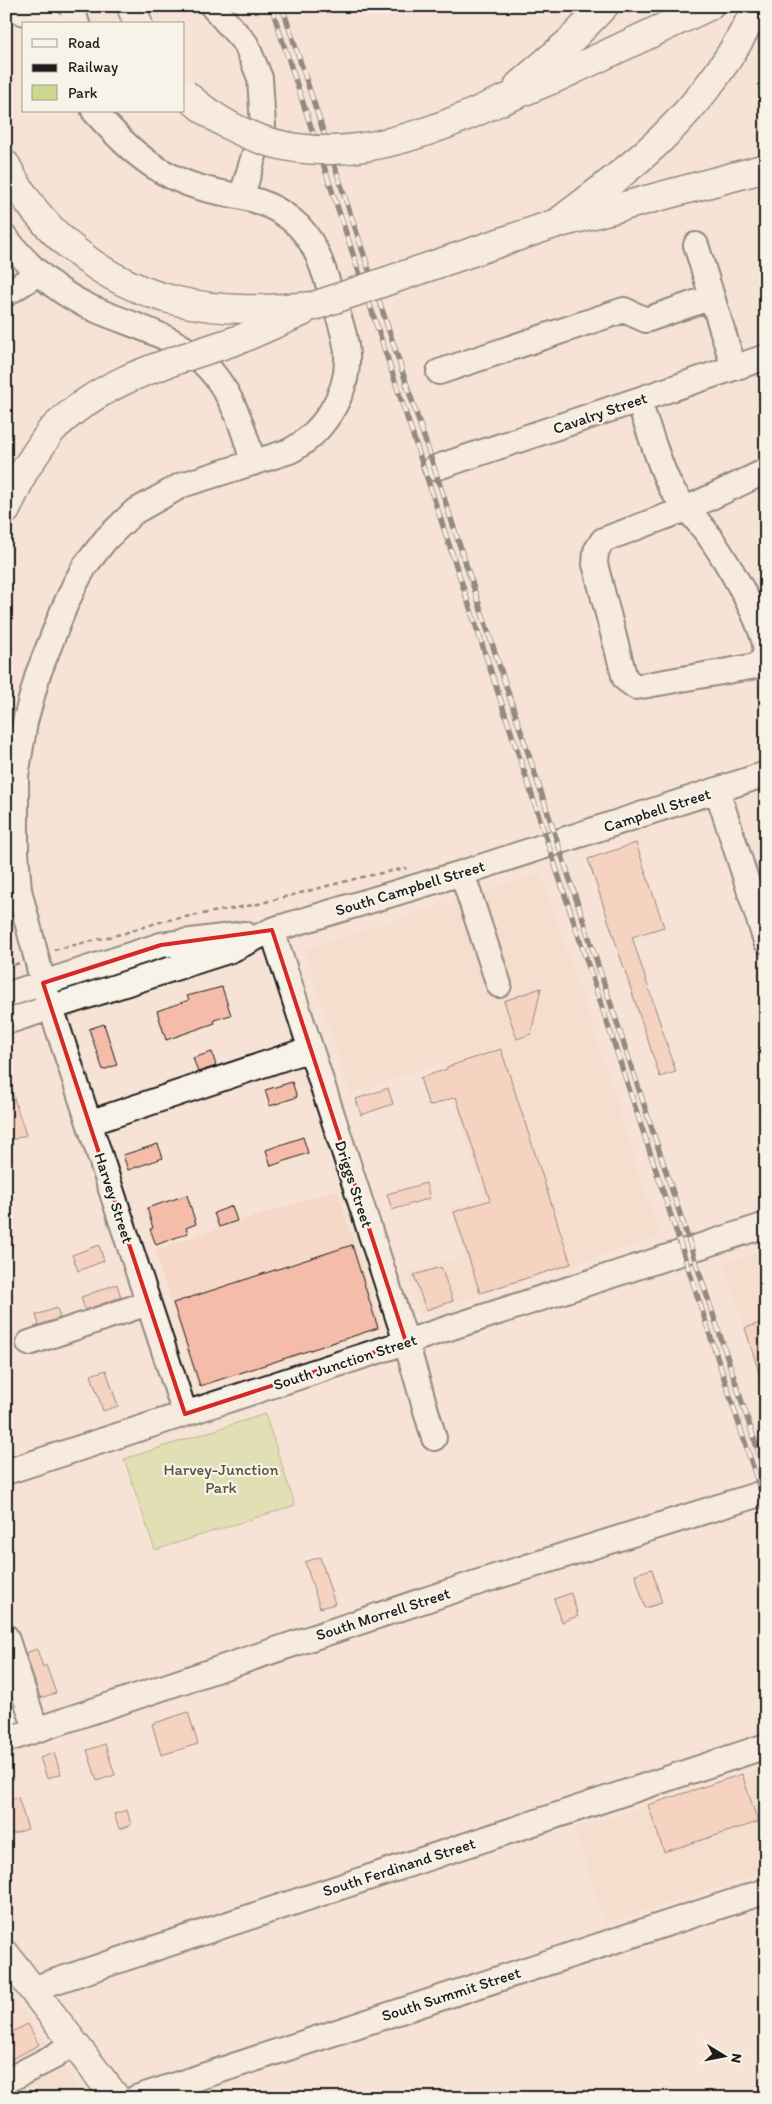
<svg xmlns="http://www.w3.org/2000/svg" width="772" height="2104" viewBox="0 0 772 2104" font-family="Itim,sans-serif">
<rect width="100%" height="100%" fill="#f6e3d5"/>
<filter id="ink" filterUnits="userSpaceOnUse"><feTurbulence type="fractalNoise" baseFrequency=".02" numOctaves="2"/><feDisplacementMap in="SourceGraphic" scale="10" xChannelSelector="R" yChannelSelector="G"/><feConvolveMatrix kernelMatrix="1 2 1 2 8 2 1 2 1" color-interpolation-filters="sRGB"/></filter>
<g filter="url(#ink)">
<path fill="#f6d8c8" d="M541,873L589,1015L660,1237L420,1314L407,1273L465,1255L450,1207L483,1197L441,1063L350,1095L304,949Z
M337,1189L382,1328L199,1388L154,1250Z
M766,1249V1394L723,1263Z
M766,1766V1872L604,1924L574,1829Z
M6,1990L47,2041L66,2071L86,2098H6Z"/>
<path fill="#ccd98c" stroke="#747a54" d="M265,1414L295,1505L155,1550L124,1459Z"/>
<path fill="#f5bda9" stroke="#1c1c1c" d="M636,843L664,927L632,937L676,1072L660,1077L588,859Z
M222,987L231,1015L214,1020L215,1023L166,1040L157,1011L189,1000L187,996Z
M541,988L531,1034L517,1039L504,1001Z
M104,1024L117,1065L103,1070L89,1029Z
M501,1049L571,1264L480,1293L454,1212L490,1200L456,1097L429,1106L420,1078L447,1069V1067Z
M212,1052L216,1066L198,1072L193,1058Z
M292,1082L297,1097L270,1106L265,1090Z
M9,1083L26,1135L9,1141L6,1133V1084Z
M388,1088L393,1104L361,1115L356,1099Z
M303,1137L308,1153L271,1166L266,1150Z
M158,1144L163,1158L128,1170L123,1155Z
M426,1183L430,1198L392,1210L387,1194Z
M187,1195L196,1224L186,1228L188,1233L156,1245L150,1229L153,1228L147,1208Z
M232,1206L237,1221L219,1227L214,1213Z
M99,1245L104,1261L78,1271L72,1255Z
M352,1245L378,1328L200,1386L173,1303Z
M441,1267L453,1301L426,1310L414,1275Z
M117,1284L121,1297L85,1310L81,1297Z
M57,1308L60,1318L39,1325L36,1315Z
M766,1321V1385H763L745,1328Z
M106,1370L118,1406L103,1411L91,1375Z
M320,1557L335,1604L320,1608L305,1562Z
M652,1569L662,1603L645,1608L635,1574Z
M571,1593L578,1616L562,1622L554,1599Z
M37,1649L43,1667L46,1665L56,1693L40,1698L26,1653Z
M6,1683L14,1705L6,1708Z
M188,1712L198,1744L161,1755L152,1724Z
M105,1744L115,1775L97,1781L87,1750Z
M54,1753L61,1774L47,1778L40,1758Z
M742,1774L758,1822L664,1852L648,1805Z
M18,1797L28,1829L6,1836V1800Z
M127,1810L131,1825L119,1829L114,1814Z
M28,2024L39,2045L6,2062V2035Z"/>
<g fill="none" stroke-linecap="round" stroke-linejoin="round">
<g stroke="#1c1c1c" stroke-width="28">
<path id="minor" d="M9,6C22,16 40,13 53,24
M71,6L77,24
M212,6L246,44L260,78L263,126L242,195
M94,111C122,142 149,170 189,184C229,199 255,191 292,220C315,239 322,265 331,293C337,313 346,334 347,355C349,394 323,433 290,451L182,485L134,512L106,539L85,566L75,584L64,608L38,674L25,722L16,776V852L19,890L43,983L185,1414
M6,238C31,270 63,297 101,312C140,328 182,338 211,371C234,398 244,429 253,463
M696,245L734,368
M6,294L39,273
M439,372L624,310L646,320L712,297
M638,400C648,426 658,462 670,486C679,502 692,514 703,528C719,547 770,631 765,654C764,658 759,663 756,666L636,687L625,679L595,564L596,551L603,540L686,509L766,471
M435,468L766,357
M717,790L766,941
M462,873L499,985
M272,930L406,1342L434,1438
M6,995L161,945L245,934
M6,1022L231,950L272,930L462,873L766,774
M89,1123L310,1049
M29,1343L148,1303
M6,1472L766,1225
M6,1637L36,1730
M6,1740L476,1583L766,1492
M32,1989L766,1746
M6,2081L55,2056L73,2042
M136,2098L766,1891"/>
</g>
<g stroke="#1c1c1c" stroke-width="31">
<path id="major" d="M6,1955L116,2098"/>
</g>
<g stroke="#1c1c1c" stroke-width="31">
<path id="highway" d="M131,6L138,24
M519,85L569,42L604,6
M491,105L558,77L709,6
M6,165C39,232 104,284 177,301C222,312 269,310 314,306
M564,222L766,168
M557,223C592,196 629,170 661,139C700,101 734,56 757,6
M243,338L302,312
M6,510L24,471L50,432"/>
</g>
<path stroke="#1c1c1c" stroke-width="2.5" stroke-dasharray="5 4" stroke-linecap="butt" d="M54,950L125,933L163,921L258,904L362,877L407,868
M6,968L19,963"/>
<use href="#minor" stroke="#f7f3e8" stroke-width="24"/>
<use href="#major" stroke="#f7f3e8" stroke-width="28"/>
<use href="#highway" stroke="#f7f3e8" stroke-width="28"/>
<g stroke="#1c1c1c" stroke-width="5.5">
<path id="rail" d="M271,6L683,1252L766,1507
M282,6L766,1475"/>
</g>
<use href="#rail" stroke="#f7f3e8" stroke-width="4" stroke-dasharray="11" stroke-linecap="butt"/>
<g stroke="#1c1c1c" stroke-width="31" stroke-linecap="butt">
<path id="highway-bridge" d="M184,93C279,179 385,155 491,105
M314,306L557,223
M50,432C105,376 171,363 243,338"/>
</g>
<use href="#highway-bridge" stroke="#f7f3e8" stroke-width="28"/>
</g>
</g>
<path d="M0 0H772V2104H0ZM272,930L406,1342L185,1414L43,983L161,945Z" fill="#f6e3d5" fill-opacity=".55" fill-rule="evenodd"/>
<path fill="none" stroke="#d62828" stroke-width="4" stroke-linejoin="round" d="M272,930L406,1342L185,1414L43,983L161,945Z"/>
<g text-anchor="middle" dominant-baseline="central" stroke-width="4.5" stroke-linejoin="round" paint-order="stroke">
<g font-size="16" fill="#1c1c1c" stroke="#f7f3e8">
<text transform="translate(600 413) rotate(-19)">Cavalry Street</text>
<text transform="translate(657 810) rotate(-18)">Campbell Street</text>
<text transform="translate(410 888) rotate(-17)">South Campbell Street</text>
<text transform="translate(354 1184) rotate(72)">Driggs Street</text>
<text transform="translate(114 1198) rotate(72)">Harvey Street</text>
<text transform="translate(345 1362) rotate(-18)">South Junction Street</text>
<text transform="translate(383 1614) rotate(-18)">South Morrell Street</text>
<text transform="translate(399 1867) rotate(-18)">South Ferdinand Street</text>
<text transform="translate(451 1994) rotate(-18)">South Summit Street</text>
</g>
<g font-size="16" fill="#51553e" stroke="#f7f3e8">
<text x="221" y="1469">Harvey-Junction<tspan x="221" dy="18">Park</tspan></text>
</g>
</g>
<rect width="772" height="2104" fill="none" stroke="#f7f3e8" stroke-width="25"/>
<rect x="12" y="12" width="747" height="2079" fill="none" stroke="#1c1c1c" stroke-width="2" filter="url(#ink)"/>
<rect x="22" y="22" width="162" height="90" fill="#f7f3e8" stroke="#9f9d96"/>
<rect x="32" y="39" width="25" height="8" fill="#f7f3e8" stroke="#9f9d96"/>
<text x="68" y="48" font-size="15" fill="#1c1c1c">Road</text>
<rect x="32" y="64" width="25" height="8" fill="#1c1c1c" stroke="#9f9d96"/>
<text x="68" y="72" font-size="15" fill="#1c1c1c">Railway</text>
<rect x="32" y="85" width="25" height="15" fill="#ccd98c" stroke="#9f9d96"/>
<text x="68" y="98" font-size="15" fill="#1c1c1c">Park</text>
<g transform="translate(724 2056) rotate(100)" stroke="#f7f3e8" stroke-width="4" paint-order="stroke">
<path d="M0-4L9 19L0 12L-9 19Z" fill="#1c1c1c"/>
<text y="-8" font-size="14" font-weight="bold" text-anchor="middle" fill="#1c1c1c">N</text>
</g>
</svg>
